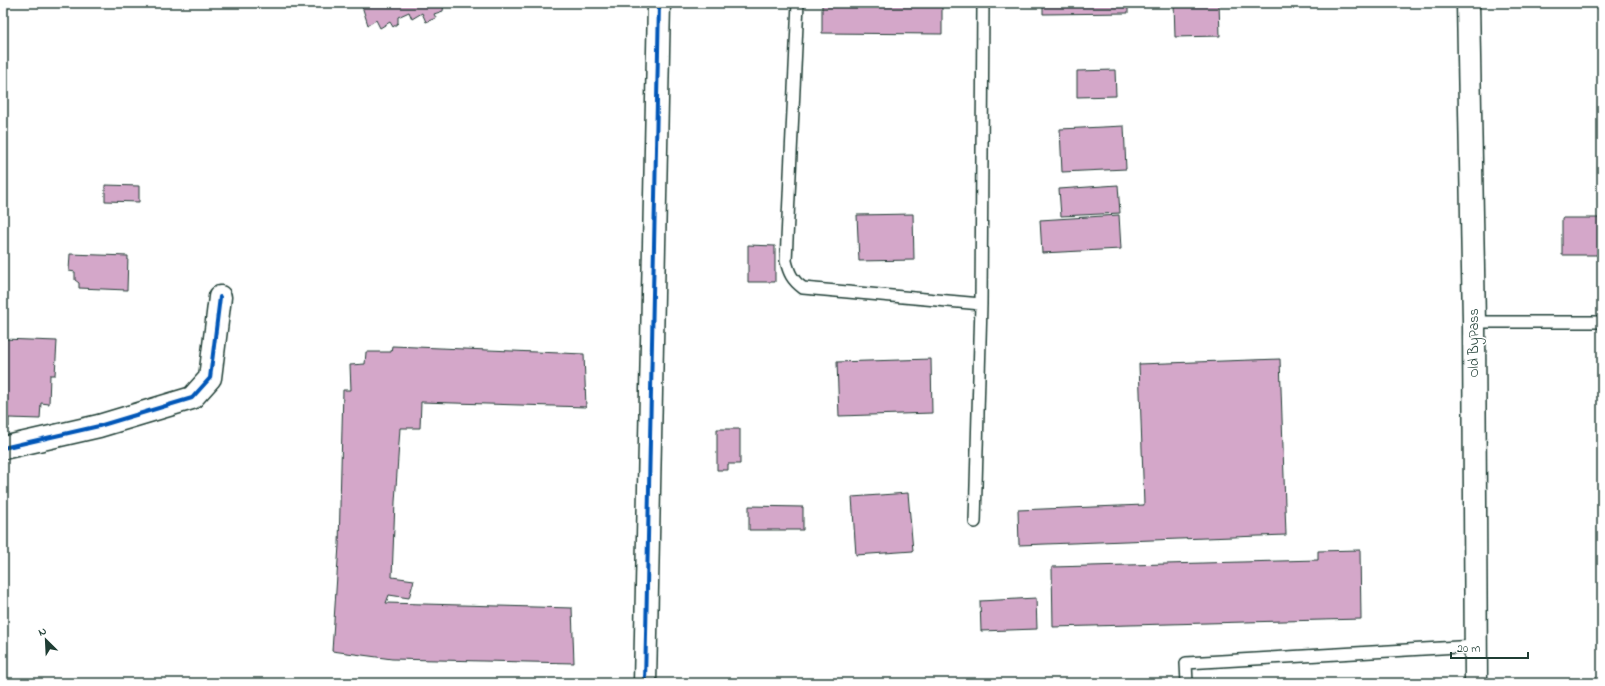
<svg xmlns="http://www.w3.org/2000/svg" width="1605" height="686" viewBox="0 0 1605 686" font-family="'Indie Flower',sans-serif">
<rect width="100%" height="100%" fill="#fff"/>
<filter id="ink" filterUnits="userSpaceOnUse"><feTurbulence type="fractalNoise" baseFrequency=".025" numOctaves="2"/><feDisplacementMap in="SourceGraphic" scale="8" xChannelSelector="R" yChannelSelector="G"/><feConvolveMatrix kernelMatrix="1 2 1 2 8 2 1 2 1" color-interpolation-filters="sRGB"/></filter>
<g filter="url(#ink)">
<path fill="#d4a7c9" stroke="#1f3d34" d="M361,3H444L443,11L434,14L436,18L426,22L422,13L412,19L409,12L398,17V23L393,27L390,22L380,28L376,20L368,25Z
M822,3H942V34L822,33Z
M1043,3H1128V13L1043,14Z
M1174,3H1219L1220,36L1175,37Z
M1115,70L1116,96L1077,97V71Z
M1124,126L1126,169L1062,172L1060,129Z
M105,185L139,186V202L105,201Z
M1118,185L1120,213L1061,216L1059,189Z
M913,214L914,260L859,261L857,215Z
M1119,215L1121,249L1042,253L1040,220Z
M1562,218H1602V255H1562Z
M748,245L775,246V282H748Z
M70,254L128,256L127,290L79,288V283L75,280V272L69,271Z
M3,339L57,341L55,375H50L49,404L41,403L40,419L9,418V427H3Z
M392,346L584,354L586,407L421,402L420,428H400L395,502L392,577L414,580L409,598L389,595L386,603L572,608L574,663L392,659L332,651L339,545L343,390H351L350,365L365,364L366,352H391Z
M931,359L932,413L839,416L837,362Z
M1280,359L1286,535L1019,545L1018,510L1144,505L1139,364Z
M717,429H740V464H728V470H717Z
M908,493L913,551L856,555L852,497Z
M749,506L803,507V530H749Z
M1360,550L1361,619L1053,627L1052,567L1318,560V551Z
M1036,598L1037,629L981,631L980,601Z"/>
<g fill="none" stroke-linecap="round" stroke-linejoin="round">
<g stroke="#1f3d34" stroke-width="14">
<path id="service" d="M798,3L786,261C789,273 792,280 803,288L981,304
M1474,322H1602
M975,522L981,304L983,3
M1187,683L1186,663L1475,646"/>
</g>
<g stroke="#1f3d34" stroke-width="25">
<path id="minor" d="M3,448L99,426L192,398L210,378L220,297
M645,683L659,3"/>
</g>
<g stroke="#1f3d34" stroke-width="25">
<path id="primary" d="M1468,3L1474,322L1476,683"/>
</g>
<use href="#service" stroke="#fff" stroke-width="11"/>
<use href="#minor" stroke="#fff" stroke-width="22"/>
<use href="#primary" stroke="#fff" stroke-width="22"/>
<g stroke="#fff" stroke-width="6">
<path id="cycleway" d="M3,448L99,426L192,398L210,378L220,297
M645,683L659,3"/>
</g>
<use href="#cycleway" stroke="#0057b8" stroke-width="4"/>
</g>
</g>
<g text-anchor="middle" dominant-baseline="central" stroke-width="3" stroke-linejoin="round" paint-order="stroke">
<g font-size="14" fill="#1f3d34" stroke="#fff">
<text transform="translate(1474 343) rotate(-90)">Old ByPass</text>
</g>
</g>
<rect width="1605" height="686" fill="none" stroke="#fff" stroke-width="16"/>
<rect x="8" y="8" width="1589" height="670" fill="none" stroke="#1f3d34" stroke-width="1.5" filter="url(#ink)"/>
<g transform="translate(46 640) rotate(336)" stroke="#ffffff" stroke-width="3" paint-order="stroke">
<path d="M0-3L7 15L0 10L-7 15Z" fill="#1f3d34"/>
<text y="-6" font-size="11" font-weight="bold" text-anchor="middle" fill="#1f3d34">N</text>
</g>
<path d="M1451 652v6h77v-6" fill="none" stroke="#1f3d34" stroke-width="2"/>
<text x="1457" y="652" font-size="12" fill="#1f3d34" stroke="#ffffff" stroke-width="3" paint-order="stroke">20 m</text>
</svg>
